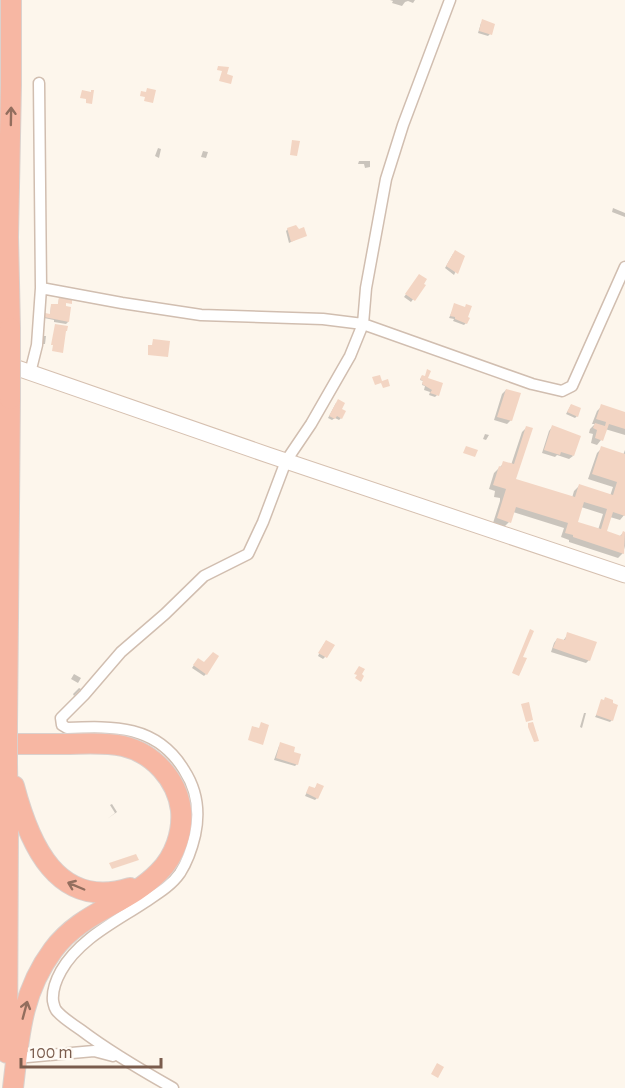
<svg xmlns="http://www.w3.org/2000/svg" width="625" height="1088" viewBox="0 0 625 1088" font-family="'Alegreya Sans',sans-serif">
<rect width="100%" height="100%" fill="#fdf6ec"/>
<path fill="#0003" fill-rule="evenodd" d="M390,0H415L413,3L408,1L405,2L402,6L392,3L393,1Z
M483,21L490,34L488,36L478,33L481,23Z
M158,148L161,149L159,158L155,156Z
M203,151L208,152L206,158L201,157Z
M359,161H370V167L365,168L364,164H358Z
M613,208L625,213V217L612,212Z
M288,229L298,231L305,235L289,243L286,231Z
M453,254L463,256L454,275L445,268Z
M418,278L424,285L411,302L404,297Z
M59,298L65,303L68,322L66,324L54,322V320L44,318L45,315H50L51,306H58Z
M455,305L468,321L464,325L453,321L454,319L449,318Z
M43,336H46L45,344H42Z
M422,376L427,379L437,395L435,397L429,395L430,392L424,390L425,386L422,385L423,381L420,380Z
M506,390L511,420L507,424L494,420L502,394Z
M336,403L341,418L339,420L335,418L332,420L328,418Z
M571,405L577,416L575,418L566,414Z
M602,406L625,413V435L605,429L601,440L597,445L591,443L593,434L589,433L590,429L595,424H592L597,411Z
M527,427L515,480L572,498L574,491L579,486L610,496L613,487L588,479L597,453L602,448L623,455L625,450V514L620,520L610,517L605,532L619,537L623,533H625V546L623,553L618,558L569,542V540L561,537L564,528L513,512L509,522L504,527L493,523L500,501V498L494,497L495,491L489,489L494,473L504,463L511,465L522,432ZM581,507L603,514L598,530L576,523Z
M552,427L573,456L569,459L557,455L555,457L542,453L549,431Z
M485,434L489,435L486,440L483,439Z
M568,634L589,660L586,663L551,652L554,643L557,639L563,641Z
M324,644L325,657L323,659L318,656Z
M196,662L204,664L206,674L204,676L192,668Z
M74,674L81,678L78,683L71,679Z
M79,688L81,689L74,696L73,694Z
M611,702L612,720L610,722L595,717L598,712Z
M584,713H586L582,728L580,727Z
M281,744L292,753L297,764L295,766L274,760L279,746Z
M317,785V798L315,800L305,796L309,788L314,790Z
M112,804L117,812L107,819L115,813L110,805Z"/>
<path fill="#f3d5c3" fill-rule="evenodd" d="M482,19L495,24L492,35L479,31Z
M218,66L229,67L227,74L233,76L231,84L219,81L222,71L217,70Z
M147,88L156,90L153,103L144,101L145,97L140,96L141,91L146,92Z
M82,90L91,92V90H94L92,104L86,103V99L80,98Z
M292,140L300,141L297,156L290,155Z
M296,225L299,229L304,227L307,236L291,242L287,228Z
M455,250L465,256L458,274L446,266Z
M419,274L427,279L424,284L426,285L415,301L405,294Z
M59,297L72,299V304L66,303V306L71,307L69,322L44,317L45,313L50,314L51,304H58Z
M454,303L465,307L466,304L472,306L468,317L470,318L467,324L455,319V317L450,316Z
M55,324L68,326L67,331H66L63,353L52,351L53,345H51Z
M153,339L170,341L168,357L148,355V345H152Z
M427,369L431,371L428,378L443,383L439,396L430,393L432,390L422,384L423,381L420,379L422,375L425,376Z
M380,375L382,381L388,379L390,386L383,388L381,383L375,385L372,377Z
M506,389L521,393L512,421L497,417Z
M338,399L345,403L342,409L346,411L342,419L337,416L335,419L329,416Z
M571,404L581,408L578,417L567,412Z
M601,404L625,412V429L609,424L603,441L595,438L597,430L593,428L595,423L605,426L606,422L596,419Z
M552,425L581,436L574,456L561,452L560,455L544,450Z
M526,426L533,428L516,479L575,497L579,484L613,495L617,482L592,474L601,446L625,454V516L613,512L607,531L621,536L623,531L625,532L624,554L573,537V535L565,533L568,523L516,507L511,523L497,518L506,489L493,485L499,466L501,467L503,461L514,464ZM584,502L607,509L601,529L578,522Z
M466,446L478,450L475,457L463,453Z
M530,629L534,631L523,657L527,658L519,676L512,673Z
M567,632L597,642L590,661L553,648L557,638L565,640Z
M326,640L335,645L327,658L318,653Z
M213,652L219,656L207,675L193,665L198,658L204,662Z
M359,666L365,669L362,674L364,676L361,682L355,678L357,675L354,674Z
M605,697L613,700V703L618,705L613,721L596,715L601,699L604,700Z
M529,702L533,720L526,722L521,704Z
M261,722L269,725L263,745L248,740L252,726L259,728Z
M533,722L539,741L534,742L528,727V723Z
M280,742L295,747L294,752L301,754L298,765L276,758Z
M317,783L324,786L318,799L306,793L309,786L315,788Z
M136,854L139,860L112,869L109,863Z
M437,1063L444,1067L438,1078L431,1074Z"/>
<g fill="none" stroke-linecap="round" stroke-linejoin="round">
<g stroke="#d1beb0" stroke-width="13">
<path id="minor" d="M450,0L403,125L386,179L366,288L363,324L532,384L562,391L572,386L625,267
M39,83L41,288L122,303L201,315L323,319L363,324L350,356L311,424L286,461L263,522L248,554L204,576L165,614L121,652L84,695L61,718L62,725L67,728C114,726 157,725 184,770C197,790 200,812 195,835C192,848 187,862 180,873C171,886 157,894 145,902C115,922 79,939 61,971C56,980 52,991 53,1001C54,1005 54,1007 56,1010C62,1018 73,1024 81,1030C110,1052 141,1070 173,1088
M30,373L37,345L41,288
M27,1057L94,1051L113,1056"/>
</g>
<g stroke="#d6c0b0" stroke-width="17">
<path id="secondary" d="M0,362L268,455L625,575"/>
</g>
<g stroke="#dad1cd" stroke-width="22">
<path id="motorway" d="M10,328L8,237L11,85V0
M7,725L10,399
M0,744C21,744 43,744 64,744C83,744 104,742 123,746C153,753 177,779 181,810C183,832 175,856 159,872C127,905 82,911 53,950C21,993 19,1037 13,1088
M14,786C29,843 57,911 130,888
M7,1053L8,824L7,764"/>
</g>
<use href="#minor" stroke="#fff" stroke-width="10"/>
<use href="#secondary" stroke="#fff" stroke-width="15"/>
<use href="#motorway" stroke="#f7b7a3" stroke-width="20"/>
<g stroke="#dad1cd" stroke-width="22" stroke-linecap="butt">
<path id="motorway-bridge" d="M10,399V328
M7,725V764"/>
</g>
<use href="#motorway-bridge" stroke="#f7b7a3" stroke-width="20"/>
</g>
<defs><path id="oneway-shaft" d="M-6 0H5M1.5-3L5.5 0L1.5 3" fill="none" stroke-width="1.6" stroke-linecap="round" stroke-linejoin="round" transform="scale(1.5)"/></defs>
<g stroke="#936e5e">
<use href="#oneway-shaft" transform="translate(11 116) rotate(-89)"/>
<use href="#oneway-shaft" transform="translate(76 886) rotate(-157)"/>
<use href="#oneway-shaft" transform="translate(25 1010) rotate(-75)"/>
</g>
<path d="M21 1058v9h140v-9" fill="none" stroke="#7a5c4d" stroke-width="3"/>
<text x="30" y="1058" font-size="18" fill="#7a5c4d" stroke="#fffaf3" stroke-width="4.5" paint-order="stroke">100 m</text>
</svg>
